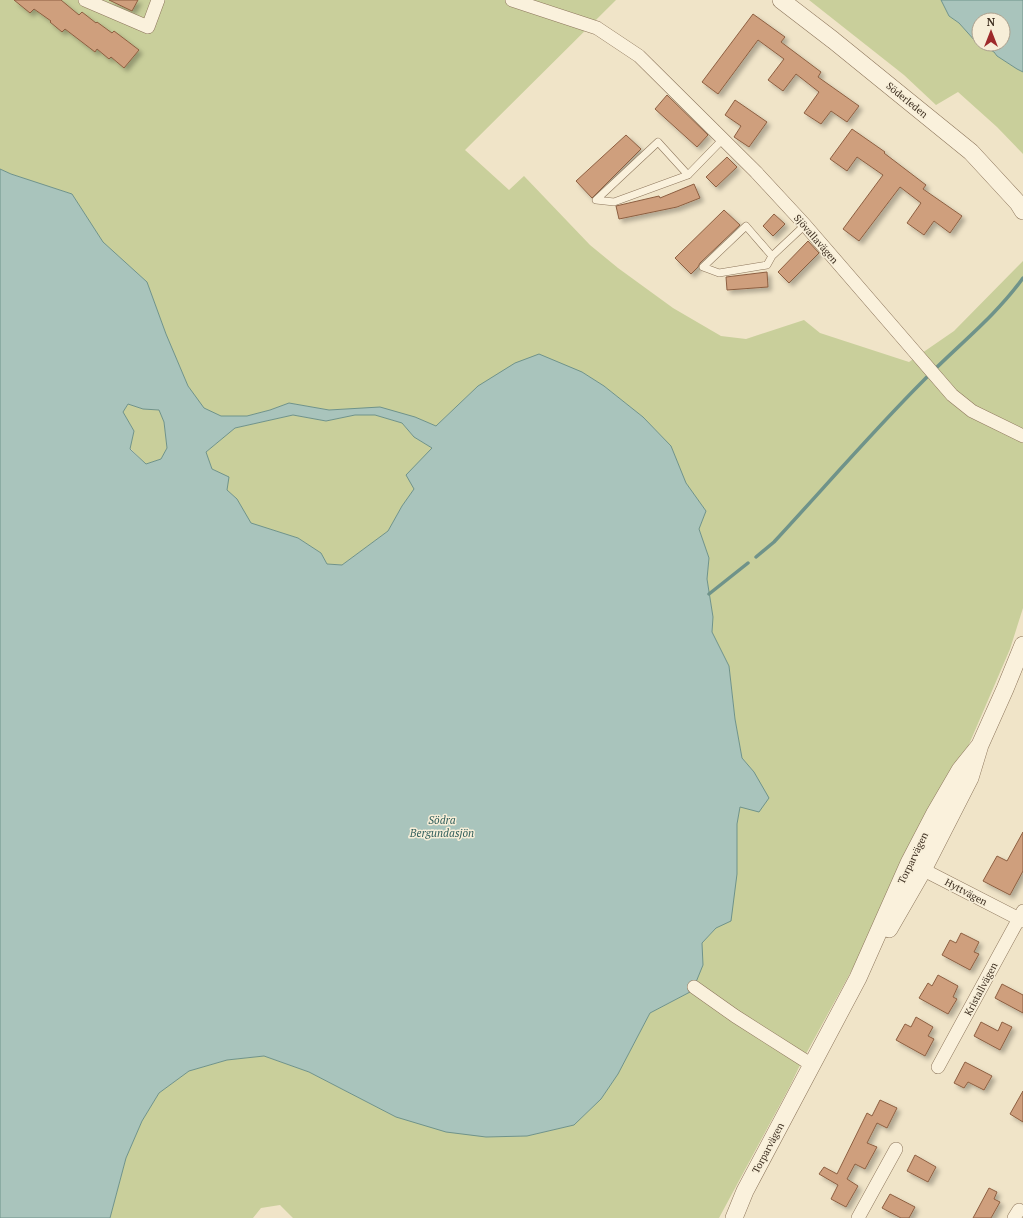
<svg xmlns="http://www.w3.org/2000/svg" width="1023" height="1218" viewBox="0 0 1023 1218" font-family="'PT Serif',serif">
<defs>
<filter id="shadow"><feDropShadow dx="3.5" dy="3.5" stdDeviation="2" flood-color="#0004"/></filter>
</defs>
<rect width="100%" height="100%" fill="#f0e4c8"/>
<path fill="#c9cf9b" d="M0,0H616L465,150L509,190L524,176L590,245L618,268L673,308L721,336L746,339L804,320L820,333L909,362L954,331L1023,261V608L1010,649L967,749L854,966L801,1063L790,1086L719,1218H293L280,1205L261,1208L253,1218H110L126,1158L142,1121L159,1093L189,1071L227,1060L264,1056L309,1072L396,1117L486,1137L527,1136L574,1125L601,1099L618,1074L650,1013L690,992L703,965L702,943L716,928L737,874V824L740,806L754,772L742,758L735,719L729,666L712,632L713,617L707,579L709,558L699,529L706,511L686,483L671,446L643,417L604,386L582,372L478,386L436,426L415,417L349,409L329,410L289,403L270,410L247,416H221L204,409L188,386L166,334L147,282L103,242L72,194L11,174L0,169Z
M809,0H941L949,16L959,23L976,42L994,52L997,56L1017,69L1023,72V154L997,127L958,92L936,105L904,75Z
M128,404L143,409L159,410L164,422L167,448L161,459L146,464L130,448L134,431L123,412Z
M293,415L326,421L355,415H375L402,423L414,437L432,448L423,459L414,489L402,506L388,531L342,565L327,564L321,553L298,538L250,523L237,499L227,490L228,477L212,469L206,452L235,428Z"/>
<path fill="#a9c4bc" stroke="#6f938a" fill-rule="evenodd" d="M941,0H1023V72L1017,69L997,56L994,52L976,42L959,23L949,16ZM979,20H1003V44H979Z
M0,169L11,174L72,194L103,242L147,282L166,334L188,386L204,408L221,416H247L270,410L289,403L329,410L380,407L415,417L436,426L478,386L515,363L539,354L582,372L604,386L643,417L671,446L686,483L706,511L699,529L709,558L707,579L713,617L712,632L729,666L735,719L742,758L754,772L769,798L759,812L740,807L737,824V874L731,921L716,928L702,943L703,965L694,987L690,992L650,1013L618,1074L601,1099L574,1125L527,1136L486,1137L446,1132L396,1117L309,1072L264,1056L227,1060L189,1071L159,1093L142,1121L126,1158L110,1218H0ZM128,404L143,409L159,410L164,422L167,448L161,459L146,464L130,449L134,431L123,412ZM293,415L326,421L355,415H375L402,423L414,437L432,448L406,475L414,489L402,506L388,531L342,565L327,564L321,553L298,538L251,523L237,499L227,490L229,477L212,469L206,452L235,428Z"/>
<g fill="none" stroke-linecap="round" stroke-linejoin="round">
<path stroke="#6f938a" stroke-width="3.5" d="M756,557L774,542C824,488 872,432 924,380C957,346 995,317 1023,278
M709,594L748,563"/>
</g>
<path fill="#cf9f7d" stroke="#8d5f41" filter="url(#shadow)" d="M14,0H61L79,15L82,12L96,23L97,22L112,33L114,31L139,50L124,68L111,57L109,59L97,49L95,52L65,29L62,32L50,22L51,21L34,9L30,13Z
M109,0H138L132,11Z
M753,14L785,37L781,42L821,72L818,77L859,106L847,122L831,111L821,124L804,113L819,92L796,74L783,91L768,80L784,59L758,40L718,94L702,82Z
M667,95L708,135L697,147L655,109Z
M735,100L767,122L749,147L734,137L741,126L725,115Z
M852,129L885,152L884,153L926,185L923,189L962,216L950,233L934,221L924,235L907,223L921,203L900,187L859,241L843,229L883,175L857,157L847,171L830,159Z
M626,135L641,149L592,198L576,181Z
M727,157L737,167L716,187L706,177Z
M694,184L700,198L677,207L619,219L616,206L659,196L660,198Z
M724,210L740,225L700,263L698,267L691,274L675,258Z
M774,214L785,224L773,236L763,226Z
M808,241L819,253L789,283L778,272Z
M767,272L768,287L727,290L726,277Z
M1023,832V871L1010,895L983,881L997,856L1007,861Z
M961,933L979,942L974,952L979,954L970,970L942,955L950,940L956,943Z
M938,975L958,986L953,997L957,999L948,1014L919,998L928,983L932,986Z
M1002,984L1023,995V1013L995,998Z
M916,1017L933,1027L928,1036L934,1039L925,1056L896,1040L905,1024L911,1027Z
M981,1022L998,1031L1002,1022L1012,1027L1000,1050L974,1036Z
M965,1062L992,1076L984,1090L968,1082L964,1088L954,1083Z
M1023,1091V1122L1010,1114Z
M880,1100L897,1108L887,1128L877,1123L867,1143L877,1147L865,1169L855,1164L847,1179L858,1186L846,1207L831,1199L838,1185L819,1174L824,1167L837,1174L867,1113L872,1116Z
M915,1155L936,1167L928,1182L907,1171Z
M989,1188L997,1192L994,1199L1000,1202L991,1218H973Z
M890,1194L915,1207L909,1218H901L882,1208Z"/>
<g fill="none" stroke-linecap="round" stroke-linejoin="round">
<g stroke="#8d765c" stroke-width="8">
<path id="service" d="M688,175L614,202L596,200L658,142L688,175L723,139
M772,256L767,265L719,273L703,267L746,226L772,256L805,225"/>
</g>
<g stroke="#8d765c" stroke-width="14">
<path id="minor" d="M85,0L148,27L158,0
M512,0L597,28L639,56L756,172L805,225L952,395L972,411L1023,436
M916,866L1023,921
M694,987L735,1016L812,1065
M938,1067L1023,911
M858,1218L896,1149
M1014,1218L1019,1210"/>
</g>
<g stroke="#8d765c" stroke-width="18">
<path id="tertiary" d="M781,0L833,40L971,152L1018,203L1023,211
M889,929L923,870L970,778L980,745L1005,689L1023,645
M734,1218L745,1191L858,978L909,863L935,813L960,770L980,745"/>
</g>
<use href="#service" stroke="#faf1dc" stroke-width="7"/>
<use href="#minor" stroke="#faf1dc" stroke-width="13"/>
<use href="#tertiary" stroke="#faf1dc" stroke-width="17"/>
</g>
<g text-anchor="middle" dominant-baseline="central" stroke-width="3" stroke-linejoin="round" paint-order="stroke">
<g font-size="10" fill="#3d2e20" stroke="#f7eed8">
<text transform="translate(907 100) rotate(39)">Söderleden</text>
<text transform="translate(816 239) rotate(49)">Sjövallavägen</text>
<text transform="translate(913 858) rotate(-64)">Torparvägen</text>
<text transform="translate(966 892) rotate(28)">Hyttvägen</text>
<text transform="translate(981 989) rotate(-62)">Kristallvägen</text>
<text transform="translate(768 1148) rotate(-62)">Torparvägen</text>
</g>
<g font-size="11" font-style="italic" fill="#2f5d5a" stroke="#f7eed8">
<text x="442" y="820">Södra<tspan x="442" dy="13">Bergundasjön</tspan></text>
</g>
</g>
<g transform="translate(991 32)"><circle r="19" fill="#f7eed8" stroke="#ada18e"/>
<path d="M0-3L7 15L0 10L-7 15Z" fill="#9e2a2b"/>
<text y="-6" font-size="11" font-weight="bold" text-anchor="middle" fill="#3d2e20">N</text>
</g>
</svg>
